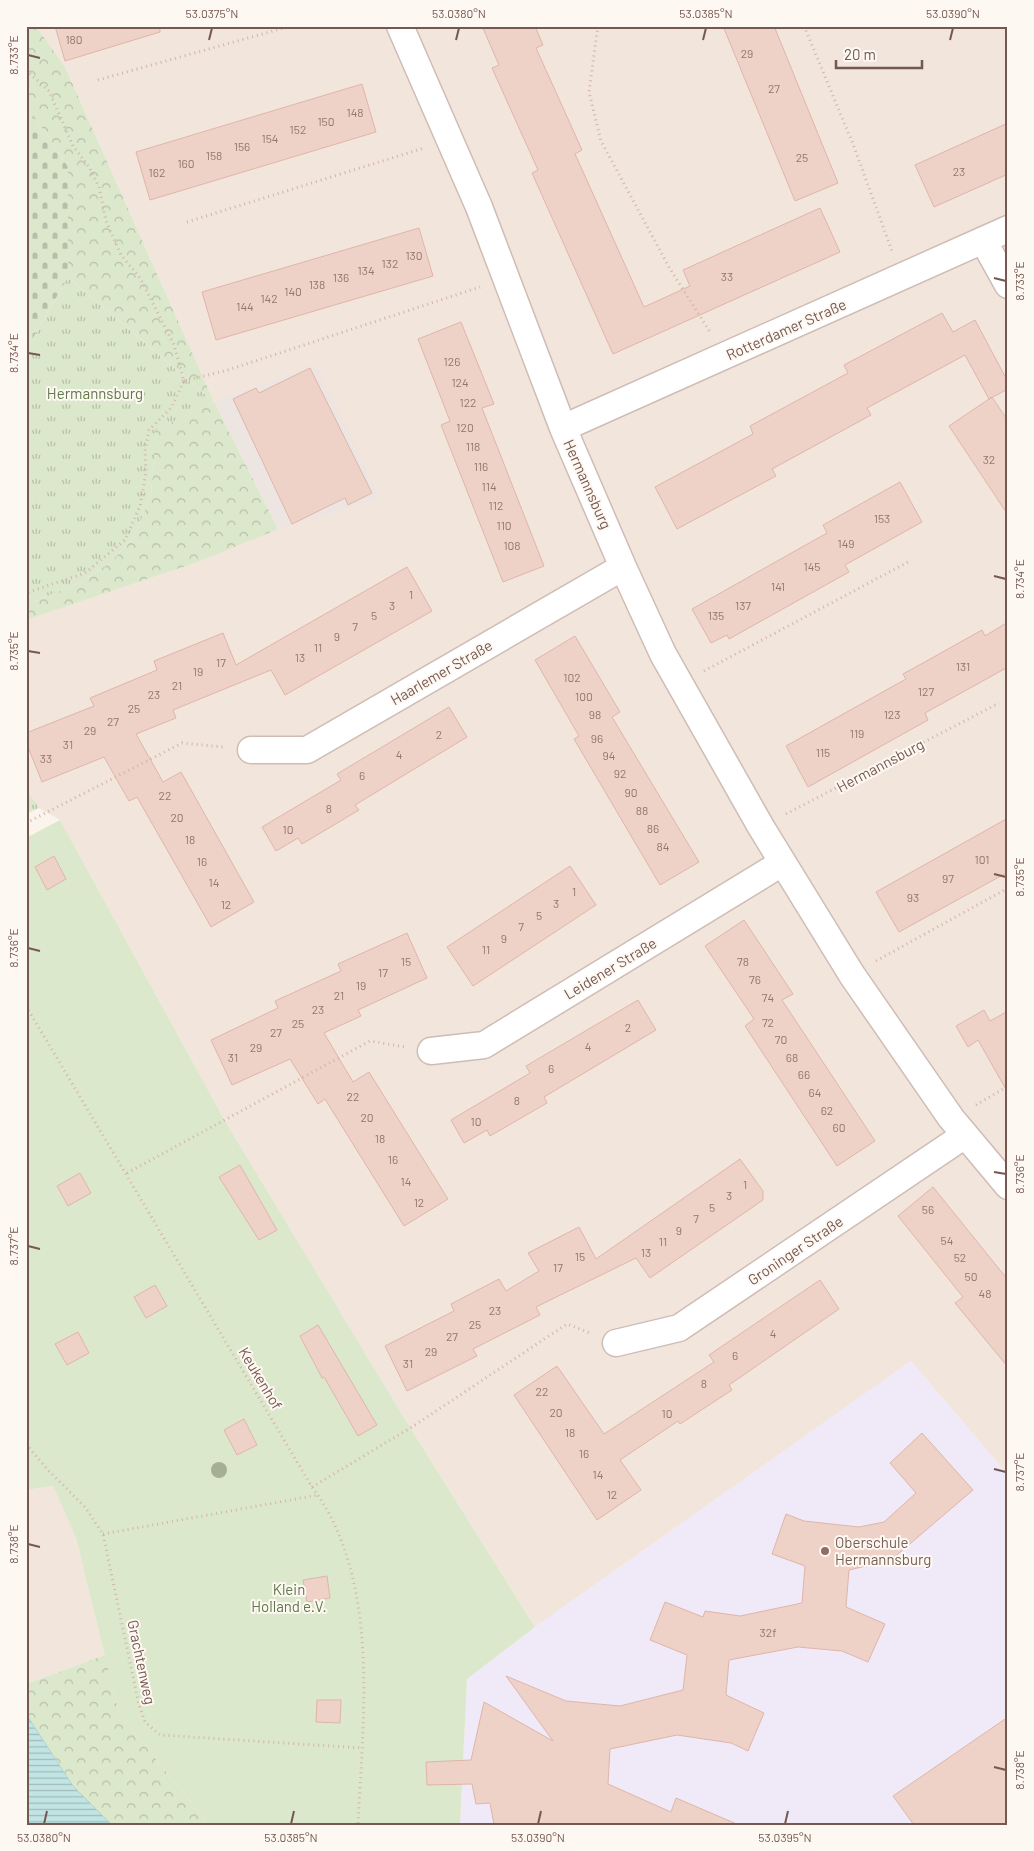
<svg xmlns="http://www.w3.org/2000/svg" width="1034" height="1851" viewBox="0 0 1034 1851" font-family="Barlow,sans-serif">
<defs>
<pattern id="grass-tufts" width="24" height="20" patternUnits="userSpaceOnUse" patternTransform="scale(1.25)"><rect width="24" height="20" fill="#dce8cc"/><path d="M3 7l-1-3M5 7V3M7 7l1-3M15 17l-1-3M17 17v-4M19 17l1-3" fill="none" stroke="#b7bfa8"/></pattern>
<pattern id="forest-crowns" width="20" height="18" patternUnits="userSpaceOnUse" patternTransform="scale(1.25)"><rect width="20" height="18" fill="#dce8cc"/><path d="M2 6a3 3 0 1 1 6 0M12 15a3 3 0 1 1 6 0" fill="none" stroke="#b7bfa8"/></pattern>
<pattern id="cemetery-stones" width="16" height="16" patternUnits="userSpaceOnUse" patternTransform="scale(1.25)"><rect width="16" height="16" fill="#dce8cc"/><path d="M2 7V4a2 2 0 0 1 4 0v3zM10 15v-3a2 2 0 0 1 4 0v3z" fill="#b7bfa8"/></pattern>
<pattern id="water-rules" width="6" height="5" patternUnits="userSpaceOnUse" patternTransform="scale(1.25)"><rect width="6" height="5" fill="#c2e4e4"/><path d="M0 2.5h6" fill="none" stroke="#a2bcbb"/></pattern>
</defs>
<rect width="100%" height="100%" fill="#fbf4ed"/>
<path fill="#f2e5dc" d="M36,26H1008V1475L911,1361L535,1627L406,1421L225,1121L60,820L39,808L26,788V620L198,562L278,528L214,402L65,67Z
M53,1486L76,1538L105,1655L26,1684V1490Z"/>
<path fill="#ece5e2" d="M316,365L380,498L278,529L214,402Z"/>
<path fill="#f0e9f8" d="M911,1361L1008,1475V1825H460L467,1679L535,1627Z"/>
<path fill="url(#grass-tufts)" d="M68,277L214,402L154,431V461L151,494L135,536L110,563L79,583L26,605V350Z
M26,788L39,808L26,814Z"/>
<path fill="url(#forest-crowns)" d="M26,26H36L65,67L214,402L278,529L198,562L26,620V605L79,583L110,563L135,536L151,494L154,461L153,431L214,402L68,277V167L48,136L26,108Z
M105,1655L119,1713L209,1825H112L73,1786L26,1714V1684Z"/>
<path fill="url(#cemetery-stones)" d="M26,108L48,136L68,167V277L26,350Z"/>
<path fill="#dce8cc" d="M60,820L225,1121L406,1421L535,1627L467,1679L460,1825H209L119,1713L76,1538L53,1486L26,1490V838Z"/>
<path fill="url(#water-rules)" stroke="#a9d5d5" d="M26,1714L73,1786L112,1825H26Z"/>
<path fill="#eed1c7" stroke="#e0b5a9" d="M55,26H160V32L65,61Z
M482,26H535L543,45L536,48L582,150L575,154L644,307L690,286L683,270L820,208L840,252L613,354L532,173L538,170L492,68L499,65Z
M723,26H774L838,183L795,201Z
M362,84L376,132L150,200L136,152Z
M1008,123V174L934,207L915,165Z
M419,228L433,276L216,340L202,292Z
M942,313L953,332L975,320L1008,382V389L989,399L965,355L867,408L871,415L772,469L776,476L677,529L655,487L753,434L750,426L848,373L844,365Z
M461,322L494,404L482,408L544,566L503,582L441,425L450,421L418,339Z
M310,368L372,493L348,505L345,498L292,524L233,399L256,388L259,393Z
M992,397L1008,421V515L949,426Z
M900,482L922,522L845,565L849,572L729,639L727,635L711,643L692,609L827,533L823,525Z
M407,567L432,611L285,695L271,670L173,710L176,718L136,734L163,782L181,772L254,902L211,927L137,797L129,801L104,757L42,782L26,742V733L94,706L90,698L157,670L154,661L223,633L236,665Z
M1008,622V667L925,713L928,720L808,787L786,746L906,679L903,674L923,663L982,630L985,636Z
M575,636L620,712L612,717L699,862L660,885L574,739L579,736L535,660Z
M449,707L467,737L355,805L359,810L302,844L298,838L276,851L262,827L341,780L337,774Z
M1008,818V872L899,932L876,892Z
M54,856L66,879L47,890L35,867Z
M570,866L596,905L473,986L447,947Z
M744,920L793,994L782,1000L875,1141L837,1166L745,1026L754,1019L705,946Z
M407,933L427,978L358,1010L361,1016L324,1033L353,1082L369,1072L448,1199L404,1226L325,1099L318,1104L290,1059L232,1085L211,1040L278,1008L275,1001L341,971L338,964Z
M638,1000L656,1030L544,1097L547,1103L490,1136L487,1130L464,1143L451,1120L530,1073L526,1066Z
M984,1010L990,1021L1008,1011V1093L978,1040L968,1047L956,1026Z
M740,1159L763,1191V1200L650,1278L636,1258L536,1307L540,1315L473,1349L477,1356L407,1391L385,1346L454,1311L451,1304L499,1279L506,1291L539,1271L528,1253L579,1227L596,1259Z
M240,1165L277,1230L259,1240L219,1177Z
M80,1173L91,1193L68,1206L57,1186Z
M933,1187L1008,1280V1367L955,1303L963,1297L898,1216Z
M820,1280L839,1309L729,1385L732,1390L680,1424L678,1421L620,1460L641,1490L597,1520L514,1395L557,1366L604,1434L714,1362L709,1355Z
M155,1285L167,1306L146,1318L134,1297Z
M318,1325L377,1425L358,1436L324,1377L322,1378L300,1336Z
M78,1332L89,1353L67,1365L55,1344Z
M244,1419L257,1445L237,1455L224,1430Z
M922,1433L973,1490L891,1560L849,1570L846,1607L885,1624L868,1662L842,1651L798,1647L729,1660L726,1695L764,1713L748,1751L731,1743L677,1735L610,1749L608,1784L671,1812L676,1798L739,1825H494L490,1803L476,1804L472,1784L427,1785L426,1762L471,1760L484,1702L553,1741L506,1676L566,1701L620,1706L683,1690L687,1655L650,1640L665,1602L703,1617L705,1611L740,1616L802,1603L805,1566L772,1554L786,1514L804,1521L859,1527L884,1522L916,1493L890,1463Z
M327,1576L330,1598L307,1602L303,1580Z
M317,1700H341L340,1723L316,1722Z
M1008,1717V1825H914L893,1796Z"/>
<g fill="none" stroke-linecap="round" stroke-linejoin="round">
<g stroke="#cfbdb5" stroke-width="29">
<path id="minor" d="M400,26L479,207L563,428L623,567L663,654L761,827L852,975L951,1118L1008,1186
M983,240L1008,285
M563,428L1008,229
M251,750H307L623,567
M431,1051L484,1045L782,863
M616,1343L679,1328L965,1135"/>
</g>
<path stroke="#d4b3a9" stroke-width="3" stroke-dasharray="1 4" stroke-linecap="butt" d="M599,26L597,32L589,92L601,141L670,269L710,332
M804,26L853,144L892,251
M26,70L49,91L73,146L89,167L99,187L106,221L121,255L140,278L174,345L184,381L171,408L149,430L145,451L146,472L140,506L125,540L85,573L26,593
M98,80L291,26
M187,222L424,148
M184,381L228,370L480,287
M704,671L910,561
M786,814L999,703
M26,823L182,743L223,747
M876,961L1008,888
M26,1006L312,1487C381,1579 363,1717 358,1825
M976,1105L1008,1086
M127,1173L370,1041L405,1047
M26,1444L47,1469L85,1507L103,1534L139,1705L145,1722L160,1735L362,1748
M312,1487L412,1427L567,1324L590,1333
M103,1534L318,1495"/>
<use href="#minor" stroke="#fff" stroke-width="26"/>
</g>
<circle fill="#a5b093" cx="219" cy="1470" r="8"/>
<path fill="none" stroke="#755851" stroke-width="2" d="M209,40L212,28M456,40L459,28M703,40L706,28M950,40L953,28M28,55L40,58M994,278L1006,281M28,353L40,355M994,576L1006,579M28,651L40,653M994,874L1006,877M28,948L40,951M994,1172L1006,1174M28,1246L40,1249M994,1469L1006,1472M28,1544L40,1547M994,1767L1006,1770M44,1824L47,1811M291,1824L294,1811M538,1824L541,1811M785,1824L788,1811"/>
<circle fill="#8d6e63" stroke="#fef8f3" stroke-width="2" cx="825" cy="1551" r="5"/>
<g text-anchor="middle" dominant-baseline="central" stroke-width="4" stroke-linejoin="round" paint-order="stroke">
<g font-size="12" fill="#93766e">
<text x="74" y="39">180</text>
<text x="747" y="53">29</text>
<text x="774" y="88">27</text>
<text x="355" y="112">148</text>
<text x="326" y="121">150</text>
<text x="298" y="129">152</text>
<text x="270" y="138">154</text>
<text x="242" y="146">156</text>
<text x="214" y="155">158</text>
<text x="802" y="157">25</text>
<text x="186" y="163">160</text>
<text x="959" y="171">23</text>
<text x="157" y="172">162</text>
<text x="414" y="255">130</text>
<text x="390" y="263">132</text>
<text x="366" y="270">134</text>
<text x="727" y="276">33</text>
<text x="341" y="277">136</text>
<text x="317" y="284">138</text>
<text x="293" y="291">140</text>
<text x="269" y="298">142</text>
<text x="245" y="306">144</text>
<text x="452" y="361">126</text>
<text x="460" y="382">124</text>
<text x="468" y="402">122</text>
<text x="465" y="427">120</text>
<text x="473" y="446">118</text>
<text x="989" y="459">32</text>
<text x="481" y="466">116</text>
<text x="489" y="486">114</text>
<text x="496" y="505">112</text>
<text x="882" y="518">153</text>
<text x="504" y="525">110</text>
<text x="846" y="543">149</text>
<text x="512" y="545">108</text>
<text x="812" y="566">145</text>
<text x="778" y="586">141</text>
<text x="411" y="594">1</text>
<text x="392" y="605">3</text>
<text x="743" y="605">137</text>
<text x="374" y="615">5</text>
<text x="716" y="615">135</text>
<text x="355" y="626">7</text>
<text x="337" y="636">9</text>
<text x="318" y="647">11</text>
<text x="300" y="657">13</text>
<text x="221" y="662">17</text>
<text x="963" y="666">131</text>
<text x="198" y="671">19</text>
<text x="572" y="677">102</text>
<text x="177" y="685">21</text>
<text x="926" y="691">127</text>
<text x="154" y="694">23</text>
<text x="584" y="696">100</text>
<text x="134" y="708">25</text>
<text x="595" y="714">98</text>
<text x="892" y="714">123</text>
<text x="113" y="721">27</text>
<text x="90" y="730">29</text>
<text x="857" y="733">119</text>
<text x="439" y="734">2</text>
<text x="597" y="738">96</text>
<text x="68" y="744">31</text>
<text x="823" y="752">115</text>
<text x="399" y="754">4</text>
<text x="609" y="755">94</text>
<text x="46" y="758">33</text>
<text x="620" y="773">92</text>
<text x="362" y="775">6</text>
<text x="631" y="792">90</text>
<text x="165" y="795">22</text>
<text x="329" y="808">8</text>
<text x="642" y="810">88</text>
<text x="177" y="817">20</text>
<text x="653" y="828">86</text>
<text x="288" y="829">10</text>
<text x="190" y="839">18</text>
<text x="663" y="846">84</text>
<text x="982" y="859">101</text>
<text x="202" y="861">16</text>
<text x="948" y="878">97</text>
<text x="214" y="882">14</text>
<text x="574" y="891">1</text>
<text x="913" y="897">93</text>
<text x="556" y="903">3</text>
<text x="226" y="904">12</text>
<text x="539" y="915">5</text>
<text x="521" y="926">7</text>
<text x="504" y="938">9</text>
<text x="486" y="949">11</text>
<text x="406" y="961">15</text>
<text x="743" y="961">78</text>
<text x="383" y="972">17</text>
<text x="755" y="979">76</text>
<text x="361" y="985">19</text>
<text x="339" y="995">21</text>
<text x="768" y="997">74</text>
<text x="318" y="1009">23</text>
<text x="768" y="1022">72</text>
<text x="298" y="1023">25</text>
<text x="628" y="1027">2</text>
<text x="276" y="1032">27</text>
<text x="781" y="1039">70</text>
<text x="588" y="1046">4</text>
<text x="256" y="1047">29</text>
<text x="233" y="1057">31</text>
<text x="792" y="1057">68</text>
<text x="551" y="1068">6</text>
<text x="804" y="1074">66</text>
<text x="815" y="1092">64</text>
<text x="353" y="1096">22</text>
<text x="517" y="1100">8</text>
<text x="827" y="1110">62</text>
<text x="367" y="1117">20</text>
<text x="476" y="1121">10</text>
<text x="839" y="1127">60</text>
<text x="380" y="1138">18</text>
<text x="393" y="1159">16</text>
<text x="406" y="1181">14</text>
<text x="745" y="1184">1</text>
<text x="729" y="1195">3</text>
<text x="419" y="1202">12</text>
<text x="712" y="1207">5</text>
<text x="928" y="1209">56</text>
<text x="696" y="1218">7</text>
<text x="679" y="1230">9</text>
<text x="947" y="1240">54</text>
<text x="663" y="1241">11</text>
<text x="646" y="1252">13</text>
<text x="580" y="1256">15</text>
<text x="960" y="1257">52</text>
<text x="558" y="1267">17</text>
<text x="971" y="1276">50</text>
<text x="985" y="1293">48</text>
<text x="495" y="1310">23</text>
<text x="475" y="1324">25</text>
<text x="773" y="1333">4</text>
<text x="452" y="1336">27</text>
<text x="431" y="1351">29</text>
<text x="735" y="1355">6</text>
<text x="408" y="1363">31</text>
<text x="704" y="1383">8</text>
<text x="542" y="1391">22</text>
<text x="556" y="1412">20</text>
<text x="667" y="1413">10</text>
<text x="570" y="1432">18</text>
<text x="584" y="1453">16</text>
<text x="598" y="1474">14</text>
<text x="612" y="1494">12</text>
<text x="768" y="1632">32f</text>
</g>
<g font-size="15" fill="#755851" stroke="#fef8f3">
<text transform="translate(786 329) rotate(-24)">Rotterdamer Straße</text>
<text transform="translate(588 484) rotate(66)">Hermannsburg</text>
<text transform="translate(441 672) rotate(-30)">Haarlemer Straße</text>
<text transform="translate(880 765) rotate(-28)">Hermannsburg</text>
<text transform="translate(610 968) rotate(-31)">Leidener Straße</text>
<text transform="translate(795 1250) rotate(-34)">Groninger Straße</text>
<text transform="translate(261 1378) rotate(59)">Keukenhof</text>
<text transform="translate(142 1662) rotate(78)">Grachtenweg</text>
</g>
<g font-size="15" fill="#5f794a" stroke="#fef8f3">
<text x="95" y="393">Hermannsburg</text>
<text x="289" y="1589">Klein<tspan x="289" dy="17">Holland e.V.</tspan></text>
</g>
<g font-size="15" fill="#785e54" stroke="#fef8f3" text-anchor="start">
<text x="835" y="1542">Oberschule<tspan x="835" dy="17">Hermannsburg</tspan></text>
</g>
</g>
<rect width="1034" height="1851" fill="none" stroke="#fef8f3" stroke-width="55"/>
<path d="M836 60v8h86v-8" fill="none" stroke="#755851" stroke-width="2.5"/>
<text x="844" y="60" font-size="15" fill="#755851" stroke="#fef8f3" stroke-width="4" paint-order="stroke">20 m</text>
<rect x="28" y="28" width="978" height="1796" fill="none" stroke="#755851" stroke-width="2"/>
<g font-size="12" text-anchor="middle" fill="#755851">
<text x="212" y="18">53.0375°N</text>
<text x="459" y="18">53.0380°N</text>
<text x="706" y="18">53.0385°N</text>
<text x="953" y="18">53.0390°N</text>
<text transform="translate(14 55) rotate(-90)" y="4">8.733°E</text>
<text transform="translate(1020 281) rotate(-90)" y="4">8.733°E</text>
<text transform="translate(14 353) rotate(-90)" y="4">8.734°E</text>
<text transform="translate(1020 579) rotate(-90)" y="4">8.734°E</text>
<text transform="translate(14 651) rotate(-90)" y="4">8.735°E</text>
<text transform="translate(1020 877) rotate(-90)" y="4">8.735°E</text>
<text transform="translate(14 948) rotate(-90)" y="4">8.736°E</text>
<text transform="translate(1020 1174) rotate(-90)" y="4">8.736°E</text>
<text transform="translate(14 1246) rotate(-90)" y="4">8.737°E</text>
<text transform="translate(1020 1472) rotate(-90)" y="4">8.737°E</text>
<text transform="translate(14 1544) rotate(-90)" y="4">8.738°E</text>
<text transform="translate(1020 1770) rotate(-90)" y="4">8.738°E</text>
<text x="44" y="1842">53.0380°N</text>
<text x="291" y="1842">53.0385°N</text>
<text x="538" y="1842">53.0390°N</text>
<text x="785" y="1842">53.0395°N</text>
</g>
</svg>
